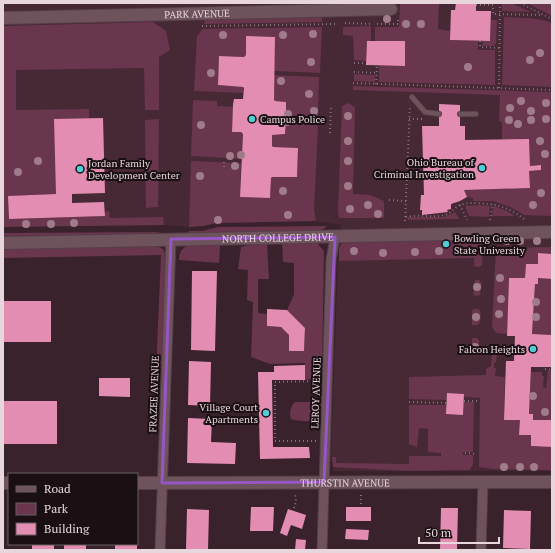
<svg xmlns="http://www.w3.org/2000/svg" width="555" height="553" viewBox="0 0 555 553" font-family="'PT Serif',serif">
<rect width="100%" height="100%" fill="#39222c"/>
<path fill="#472835" d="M3,3H552V471H333L331,455L338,261L341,225L316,221L217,223L203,226L189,227L164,225L3,227Z"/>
<path fill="#69364d" d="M400,3H439L438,29L450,31V40L478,41V50H495V85L379,82V66H405V41H375V27H399Z
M502,3H511L531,12L502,11Z
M527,3H552V16Z
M322,17V22L204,24L205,19Z
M504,17C519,18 538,17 552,23V87L502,85Z
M491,20H497L496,43L494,46H483L482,41H490Z
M153,22L166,31L170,50L159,57V110H145L144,68L16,70V110L89,109V118L56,194L8,196L9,219L104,216L105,212L109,211L110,218L163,217L164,225L3,227V26Z
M371,26V41H367L366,61L354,60L353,36L343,35V27Z
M322,27L320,73L274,71L275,37L247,36L246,55L244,57L219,56L218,85L243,87L244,93L194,91L197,36L203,29Z
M354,74L375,75V82L354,81Z
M274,75L319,77L318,117L286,115V102L275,101L274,100Z
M353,86L552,92V216L524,215L510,207L493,201H473V198L467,197L464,190L529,188V171L541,170L540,165L530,166L529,139H502V122L499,121L500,95L353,90Z
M193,100L217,101V106L233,107L232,132H241L243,134L242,159L191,156Z
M348,103L355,107L353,194L370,195L384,201V218H339L338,211L342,106Z
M159,119L158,207L146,208L145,120Z
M286,121H319V124H316L318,126L314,210L316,221L217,223L203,226L189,227L191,161L241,163L240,197L270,198L271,178L272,177H297L298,148L273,147L272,146V135L285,134Z
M479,205L490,206L489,217L469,216L465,206Z
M494,206L505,210L515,216H492Z
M455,212L459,219L408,220V217H444Z
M327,226L322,230L307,231L193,234L188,231H202L218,227Z
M161,232L151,234L3,236V233Z
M477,238L483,248L482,265L479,267L474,266V258L339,261V248L343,242Z
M282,242H316L324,251L322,377L305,380V363L270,364L251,357L253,302L247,300L248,270L238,269L241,247L253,244H267L269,279H258V313L267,314V326L281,327L289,335V351H304L305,328L287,310L294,294V263L283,262Z
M154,245L163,249L166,256L162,364L156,372L161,255L3,258V249L27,247Z
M188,245H220L219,263L179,260C179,252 182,249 188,245Z
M552,247V254L538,253V264H526L525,278H509L507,334L496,333L492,327L496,248Z
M538,278L552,279V335L532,334L535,284H538Z
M475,280H479L482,283L480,295L476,296L473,295Z
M475,309H479C482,313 481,322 478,325H472V310Z
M472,338H477L479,340V352L476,355L471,354Z
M495,350H503V353H497L496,362L494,363V368H496L495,376L505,377L504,419L520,420V434L531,435V446L552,447V470L493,469L479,467L480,398L464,397V394L447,393V400L409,399V377L486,375V369L491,366L492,354Z
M548,371H552V420H533V415L529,414L531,372H542V376H544L543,387L546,388Z
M295,402H320L322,404L321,418C312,422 300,422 291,419C289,412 290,407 295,402Z
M464,402H474L473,452H463V455H473V464L470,470L409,471L333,467L332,457H336V463L409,464V456H441V453L428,452V429L419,428L417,447L409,444V405H446Z"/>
<path fill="#e48db2" d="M456,3H476V11H491L490,41L450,40L451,10H455Z
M246,36L275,37L274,100L275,101L286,102V121L285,134L272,135V146L273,147L298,148L297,177H272L271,178L270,198L240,197L243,134L241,132H232L233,104L234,99H243L244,88L243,87L218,85L219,56L244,57L246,55Z
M367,41H405V66L366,65Z
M439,104L460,105V126H465V140L529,139L530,166L541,165V170L529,171L530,188L464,190L467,197L460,201L451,204V209L447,210L448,212L422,215V210H420L421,195H424L422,126H439Z
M103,118L105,193L72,194V203L104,202L105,216L9,219L8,196L56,194L54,119Z
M538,253L552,254V279L538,278V284H535L532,334L552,335V367H531L529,414H533V420H552V447L531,446V435H519L520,420H504L506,361H514L515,336H507L509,278H525L526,264H538Z
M192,271H217L215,351L191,350Z
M3,301H51V342H3Z
M267,309L287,310L305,328L304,351H289V335L281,327L267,326Z
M189,361L211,362L210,406L188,405Z
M305,365V380H272L273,447H309L310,458L260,459L258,372H274V366Z
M99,378H130V397L99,396Z
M447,393L464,394L463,415L446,414Z
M3,401H57V444H3Z
M188,418L212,419L211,442L236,443L235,464L187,463Z
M251,507H274L273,531H250Z
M346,507H371V521H346Z
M441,508H458L457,550H440Z
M187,509L209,510L208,550H186Z
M288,509L306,515L302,529L291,525L287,536L280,533Z
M504,510L531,511L530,549L503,548Z
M346,529L369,530L368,540L345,539Z
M296,539L306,540L305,550H295Z
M32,544H54V550H32Z
M64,544H86V550H64Z
M115,544H137V550H115Z"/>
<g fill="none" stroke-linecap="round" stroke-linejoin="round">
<g stroke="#543f48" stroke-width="6">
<path id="lane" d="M412,97L425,112L439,114
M460,114H476"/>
</g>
<g stroke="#543f48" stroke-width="11">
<path id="street" d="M160,550L171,239
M322,550L331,260L335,237
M481,550L483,482"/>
</g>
<g stroke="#543f48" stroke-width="14">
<g id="secondary">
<path id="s1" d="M3,18L391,9"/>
<path id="s2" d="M3,243L552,232"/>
<path d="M3,483H9"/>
<path id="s3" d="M137,483L552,482"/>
</g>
</g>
<path stroke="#847078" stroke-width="2" stroke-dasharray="1 3" stroke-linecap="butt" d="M520,3L552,19
M476,5H493V14L542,15
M345,23L371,24
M377,24H398V17
M202,26L335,24
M480,41V47L499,48
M354,63H366
M354,72L377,73
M353,83L552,90
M376,84L377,66
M499,88L500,3
M409,119H422
M330,133L331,105
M224,167V159
M389,200L407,201
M460,205L467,220
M406,217C419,214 433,218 445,215C452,213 455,207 460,205C465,203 471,203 476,203C496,204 508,207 524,219
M490,220L493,204
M405,221L410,105
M545,369L552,370
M464,401H477
M409,402L447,403
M316,441H275V382L318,381
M465,453L476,454
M361,504V492
M294,508L296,501L295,494"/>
<use href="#lane" stroke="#6e535d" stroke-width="4.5"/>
<use href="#street" stroke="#6e535d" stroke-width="9"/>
<use href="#secondary" stroke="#6e535d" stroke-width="12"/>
</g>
<g fill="#a07c8b">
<circle cx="387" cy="19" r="4"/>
<circle cx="406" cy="24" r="4"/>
<circle cx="421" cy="24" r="4"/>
<circle cx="313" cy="34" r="4"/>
<circle cx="223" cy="35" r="4"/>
<circle cx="283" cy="35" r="4"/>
<circle cx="540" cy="53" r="4"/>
<circle cx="530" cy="60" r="4"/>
<circle cx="311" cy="62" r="4"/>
<circle cx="468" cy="67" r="4"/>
<circle cx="211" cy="73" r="4"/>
<circle cx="281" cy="81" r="4"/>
<circle cx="309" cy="94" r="4"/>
<circle cx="521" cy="101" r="4"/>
<circle cx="546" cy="103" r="4"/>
<circle cx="510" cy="108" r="4"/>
<circle cx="314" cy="111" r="4"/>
<circle cx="531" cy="111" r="4"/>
<circle cx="288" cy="114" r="4"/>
<circle cx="348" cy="116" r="4"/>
<circle cx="546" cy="119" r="4"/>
<circle cx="509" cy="120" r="4"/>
<circle cx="531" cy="120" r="4"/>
<circle cx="287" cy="122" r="4"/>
<circle cx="518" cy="124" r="4"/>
<circle cx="201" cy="125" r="4"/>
<circle cx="348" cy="141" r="4"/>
<circle cx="540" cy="141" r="4"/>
<circle cx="545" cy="154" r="4"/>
<circle cx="241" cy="155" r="4"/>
<circle cx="230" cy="156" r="4"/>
<circle cx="38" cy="161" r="4"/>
<circle cx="348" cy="161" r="4"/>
<circle cx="235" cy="166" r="4"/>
<circle cx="18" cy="172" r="4"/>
<circle cx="200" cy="176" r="4"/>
<circle cx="348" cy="186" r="4"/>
<circle cx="283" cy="191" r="4"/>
<circle cx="541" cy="193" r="4"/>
<circle cx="368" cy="205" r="4"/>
<circle cx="533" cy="205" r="4"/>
<circle cx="350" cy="209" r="4"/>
<circle cx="378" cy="214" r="4"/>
<circle cx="288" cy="215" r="4"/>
<circle cx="218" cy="220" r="4"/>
<circle cx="74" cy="223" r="4"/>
<circle cx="26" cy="224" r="4"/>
<circle cx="51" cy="224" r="4"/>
<circle cx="507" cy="241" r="4"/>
<circle cx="520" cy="241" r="4"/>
<circle cx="537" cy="241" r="4"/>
<circle cx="354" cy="251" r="4"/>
<circle cx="439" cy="251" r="4"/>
<circle cx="466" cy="251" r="4"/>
<circle cx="415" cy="252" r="4"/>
<circle cx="383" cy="253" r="4"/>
<circle cx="500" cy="278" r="4"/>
<circle cx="477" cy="287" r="4"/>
<circle cx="501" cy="299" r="4"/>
<circle cx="536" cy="302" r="4"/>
<circle cx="499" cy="314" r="4"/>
<circle cx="476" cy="317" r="4"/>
<circle cx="536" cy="317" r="4"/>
<circle cx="475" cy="347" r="4"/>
<circle cx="533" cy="396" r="4"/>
<circle cx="545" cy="412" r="4"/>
<circle cx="504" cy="467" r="4"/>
<circle cx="520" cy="467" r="4"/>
<circle cx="534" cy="467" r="4"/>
</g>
<path fill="none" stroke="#9656c6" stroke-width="3" stroke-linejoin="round" d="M335,237L324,482L162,483L171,239Z"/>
<g fill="#52ccd6" stroke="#1a0f13" stroke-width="1.5">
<circle cx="252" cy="119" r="4"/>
<circle cx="482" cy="168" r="4"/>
<circle cx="80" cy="169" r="4"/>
<circle cx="446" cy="244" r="4"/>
<circle cx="533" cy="349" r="4"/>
<circle cx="266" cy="413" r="4"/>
</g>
<g text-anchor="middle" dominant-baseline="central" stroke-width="4" stroke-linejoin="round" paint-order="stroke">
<g font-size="10" fill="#e7d6dc" stroke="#1a0f13">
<text stroke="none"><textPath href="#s1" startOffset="194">PARK AVENUE</textPath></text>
<text stroke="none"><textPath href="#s2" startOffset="275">NORTH COLLEGE DRIVE</textPath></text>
<text transform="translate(316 393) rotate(-88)">LEROY AVENUE</text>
<text transform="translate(154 394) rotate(-88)">FRAZEE AVENUE</text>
<text stroke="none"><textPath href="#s3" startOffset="208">THURSTIN AVENUE</textPath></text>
</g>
<g font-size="10" fill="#e7d6dc" stroke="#1a0f13" text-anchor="start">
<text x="260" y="119">Campus Police</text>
<text x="474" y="162" text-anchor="end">Ohio Bureau of<tspan x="474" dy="12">Criminal Investigation</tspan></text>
<text x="88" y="163">Jordan Family<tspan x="88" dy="12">Development Center</tspan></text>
<text x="454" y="238">Bowling Green<tspan x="454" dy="12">State University</tspan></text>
<text x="525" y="349" text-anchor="end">Falcon Heights</text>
<text x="258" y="407" text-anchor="end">Village Court<tspan x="258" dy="12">Apartments</tspan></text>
</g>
</g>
<rect width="555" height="553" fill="none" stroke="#e7d6dc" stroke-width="8"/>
<rect x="8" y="473" width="130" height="72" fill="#1a0f13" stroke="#6c5f63"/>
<rect x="16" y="486" width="20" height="6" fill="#6e535d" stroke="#6c5f63"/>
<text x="44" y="493" font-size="12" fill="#e7d6dc">Road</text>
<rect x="16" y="503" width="20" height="12" fill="#69364d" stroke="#6c5f63"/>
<text x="44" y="513" font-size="12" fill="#e7d6dc">Park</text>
<rect x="16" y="523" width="20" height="12" fill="#e48db2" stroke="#6c5f63"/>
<text x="44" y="533" font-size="12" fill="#e7d6dc">Building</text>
<path d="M419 537v6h80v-6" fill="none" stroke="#e7d6dc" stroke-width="2"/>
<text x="425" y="537" font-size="12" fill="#e7d6dc" stroke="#1a0f13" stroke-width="3" paint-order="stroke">50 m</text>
</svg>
